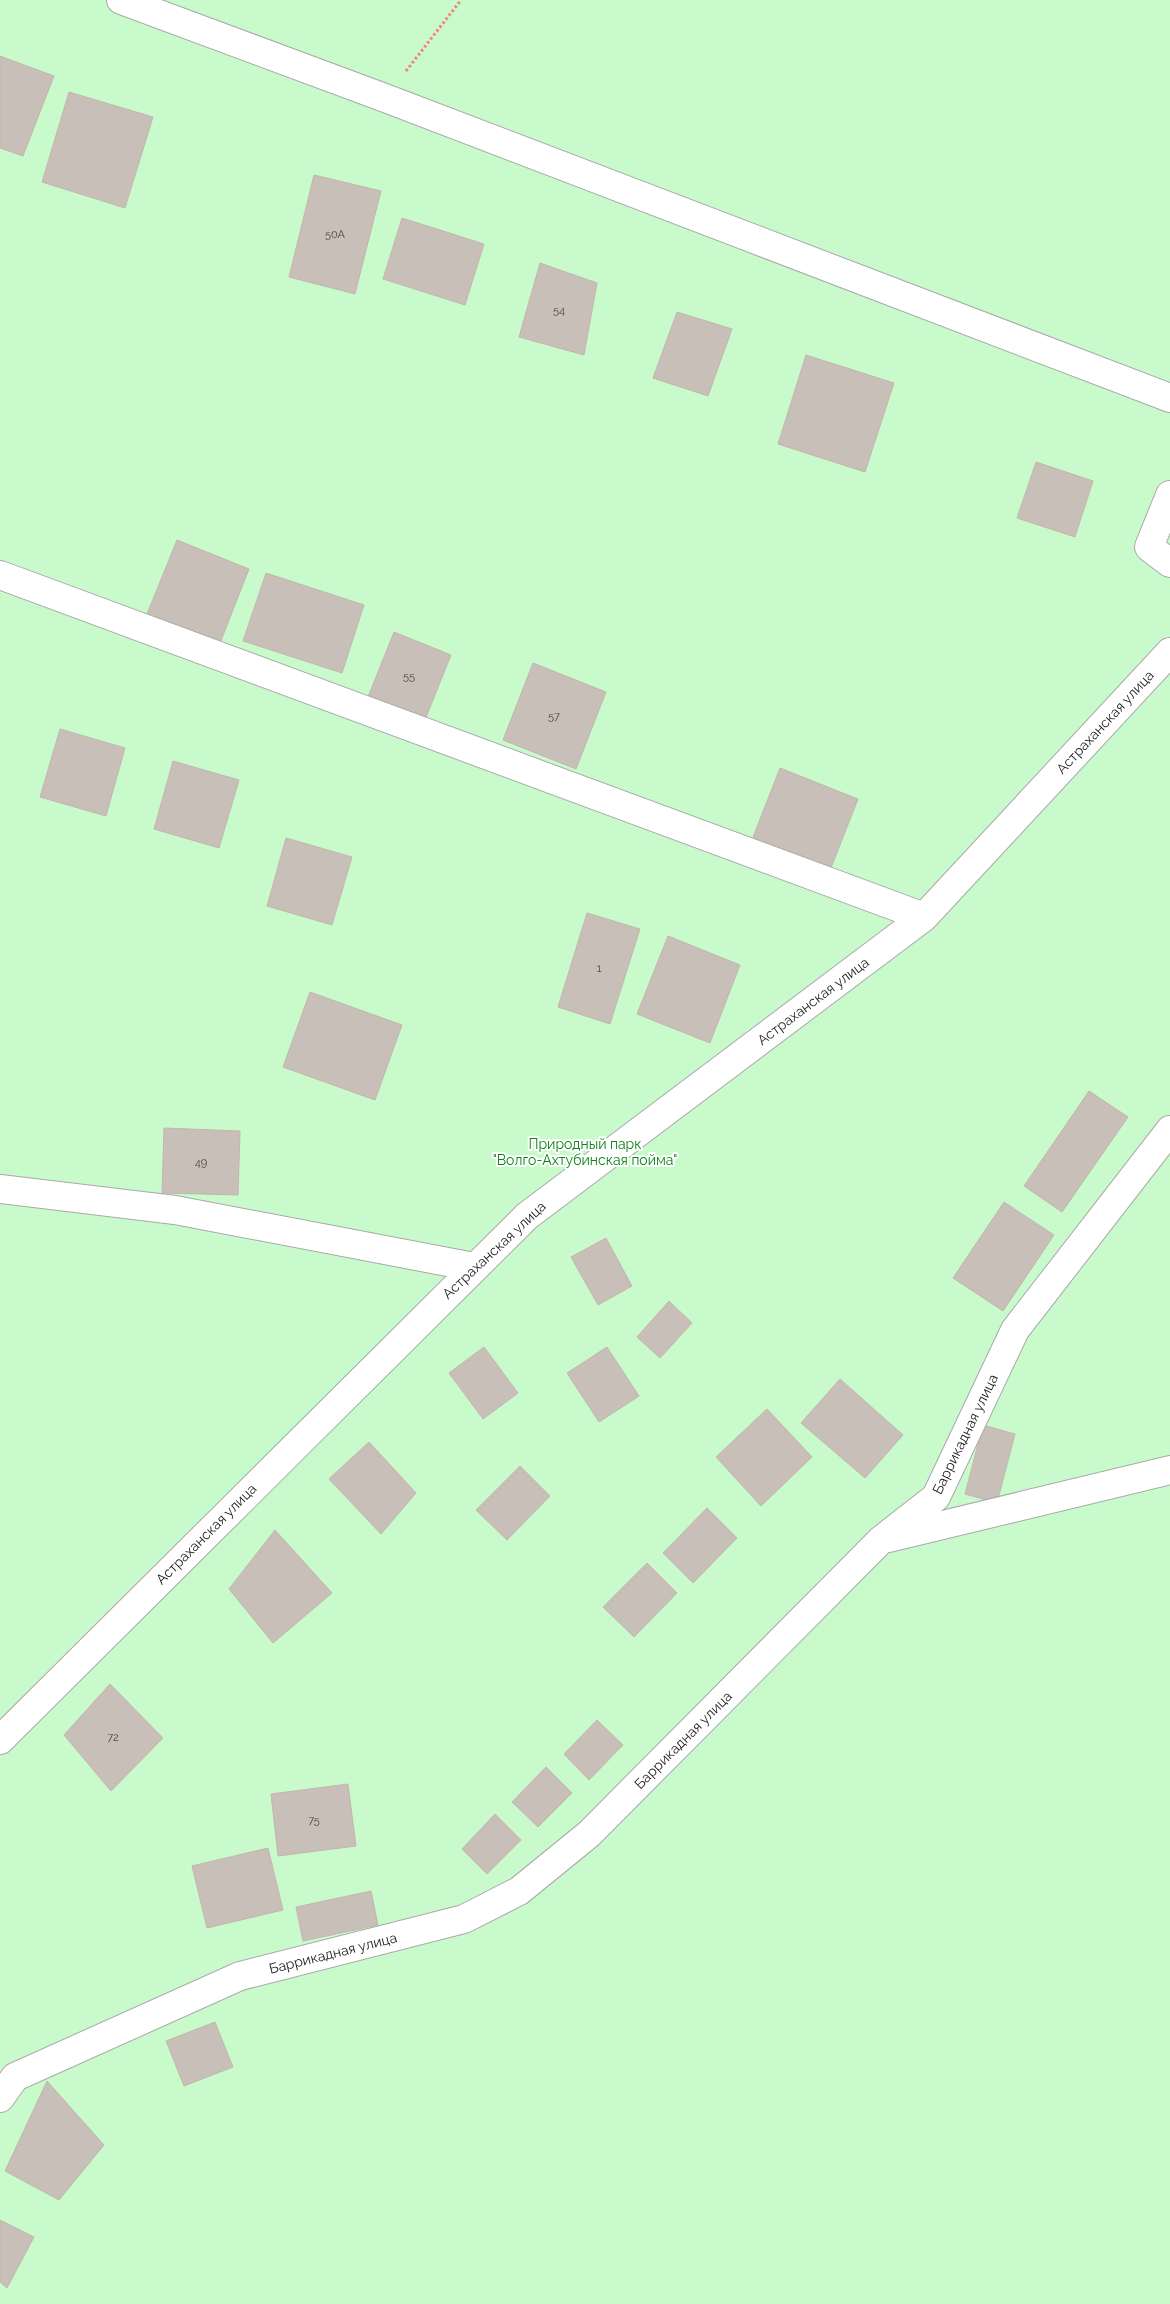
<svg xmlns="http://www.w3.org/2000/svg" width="1170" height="2304" viewBox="0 0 1170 2304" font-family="Raleway,sans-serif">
<rect width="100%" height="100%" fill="#f2efe9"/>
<path fill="#c8facc" d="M0,0H1170V2304H0Z"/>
<path fill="#c7bfb8" stroke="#c4b6ab" d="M0,56L54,76L23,156L0,148Z
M69,92L153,117L125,208L42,182Z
M314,175L381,191L355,294L289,277Z
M402,218L484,244L465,305L383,279Z
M540,263L597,283L584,355L519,337Z
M677,312L732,329L708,396L653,378Z
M806,355L894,383L865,472L778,444Z
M1036,462L1093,481L1075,537L1017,518Z
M177,540L249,569L220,643L147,614Z
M266,573L364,605L342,673L243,641Z
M394,632L451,655L425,720L368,697Z
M533,663L606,692L576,769L503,740Z
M60,729L125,748L106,816L40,797Z
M173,761L239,780L219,848L154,829Z
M780,768L858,799L831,868L753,837Z
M286,838L352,857L332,925L267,906Z
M587,913L640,929L610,1024L558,1007Z
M668,936L740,965L710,1043L637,1014Z
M310,992L402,1025L375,1100L283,1067Z
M1089,1091L1128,1117L1062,1212L1024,1186Z
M164,1128L240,1131L238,1195L162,1193Z
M1004,1202L1054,1235L1003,1311L953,1278Z
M606,1238L632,1286L598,1305L571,1257Z
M669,1301L692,1323L660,1358L637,1337Z
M484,1347L518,1393L483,1419L449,1373Z
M607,1347L639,1396L599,1422L567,1373Z
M840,1379L903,1435L865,1478L801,1423Z
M767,1409L812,1457L761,1506L716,1457Z
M983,1425L1015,1434L997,1503L965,1494Z
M369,1442L416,1493L381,1534L329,1479Z
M520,1466L550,1496L507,1540L476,1510Z
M707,1508L737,1538L693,1583L663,1553Z
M275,1530L332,1593L273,1643L229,1589Z
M647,1563L677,1593L634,1637L603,1607Z
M110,1684L163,1738L111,1791L64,1735Z
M597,1720L623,1745L589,1780L564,1754Z
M546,1767L572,1793L538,1827L512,1802Z
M348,1784L356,1846L278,1856L271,1794Z
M495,1814L521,1840L487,1874L462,1849Z
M268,1848L283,1910L207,1928L192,1866Z
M371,1891L378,1925L303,1941L296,1907Z
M215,2022L233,2067L184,2086L166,2041Z
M47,2081L104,2145L59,2200L5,2171Z
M0,2220L34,2237L7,2288L0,2282Z"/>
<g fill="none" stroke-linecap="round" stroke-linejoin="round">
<g stroke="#a9a9a9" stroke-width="30">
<path id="minor" d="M121,0L385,98L1170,398
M1170,495L1149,547L1170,563
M0,575L924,917
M0,1189L175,1210L474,1267
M889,1538L1170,1470
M0,1740L527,1216L924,917L1170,652
M0,2098L15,2077L240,1976L464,1919L519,1891L589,1834L881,1540L936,1497L1015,1330L1170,1130"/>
</g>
<path stroke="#fa8072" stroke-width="3" stroke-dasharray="2.5 2.5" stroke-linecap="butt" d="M406,71L461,0"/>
<use href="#minor" stroke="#fff" stroke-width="28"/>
</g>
<g text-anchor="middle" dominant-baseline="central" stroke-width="4" stroke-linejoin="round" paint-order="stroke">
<g font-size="11" fill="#4b4948">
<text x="335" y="234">50А</text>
<text x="559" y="310">54</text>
<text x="409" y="676">55</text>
<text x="554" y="716">57</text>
<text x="599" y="968">1</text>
<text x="201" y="1162">49</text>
<text x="113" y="1737">72</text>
<text x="314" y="1820">75</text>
</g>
<g font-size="14" fill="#222" stroke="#fff">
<text transform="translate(1105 722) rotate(-47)">Астраханская улица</text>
<text transform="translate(813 1001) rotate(-37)">Астраханская улица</text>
<text transform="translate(494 1250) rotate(-43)">Астраханская улица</text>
<text transform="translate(965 1434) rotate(-64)">Баррикадная улица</text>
<text transform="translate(206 1534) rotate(-45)">Астраханская улица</text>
<text transform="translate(683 1740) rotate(-45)">Баррикадная улица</text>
<text transform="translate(333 1953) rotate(-14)">Баррикадная улица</text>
</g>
<g font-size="14" fill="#0c8416" stroke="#fff">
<text x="585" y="1144">Природный парк<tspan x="585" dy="16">"Волго-Ахтубинская пойма"</tspan></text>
</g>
</g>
</svg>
